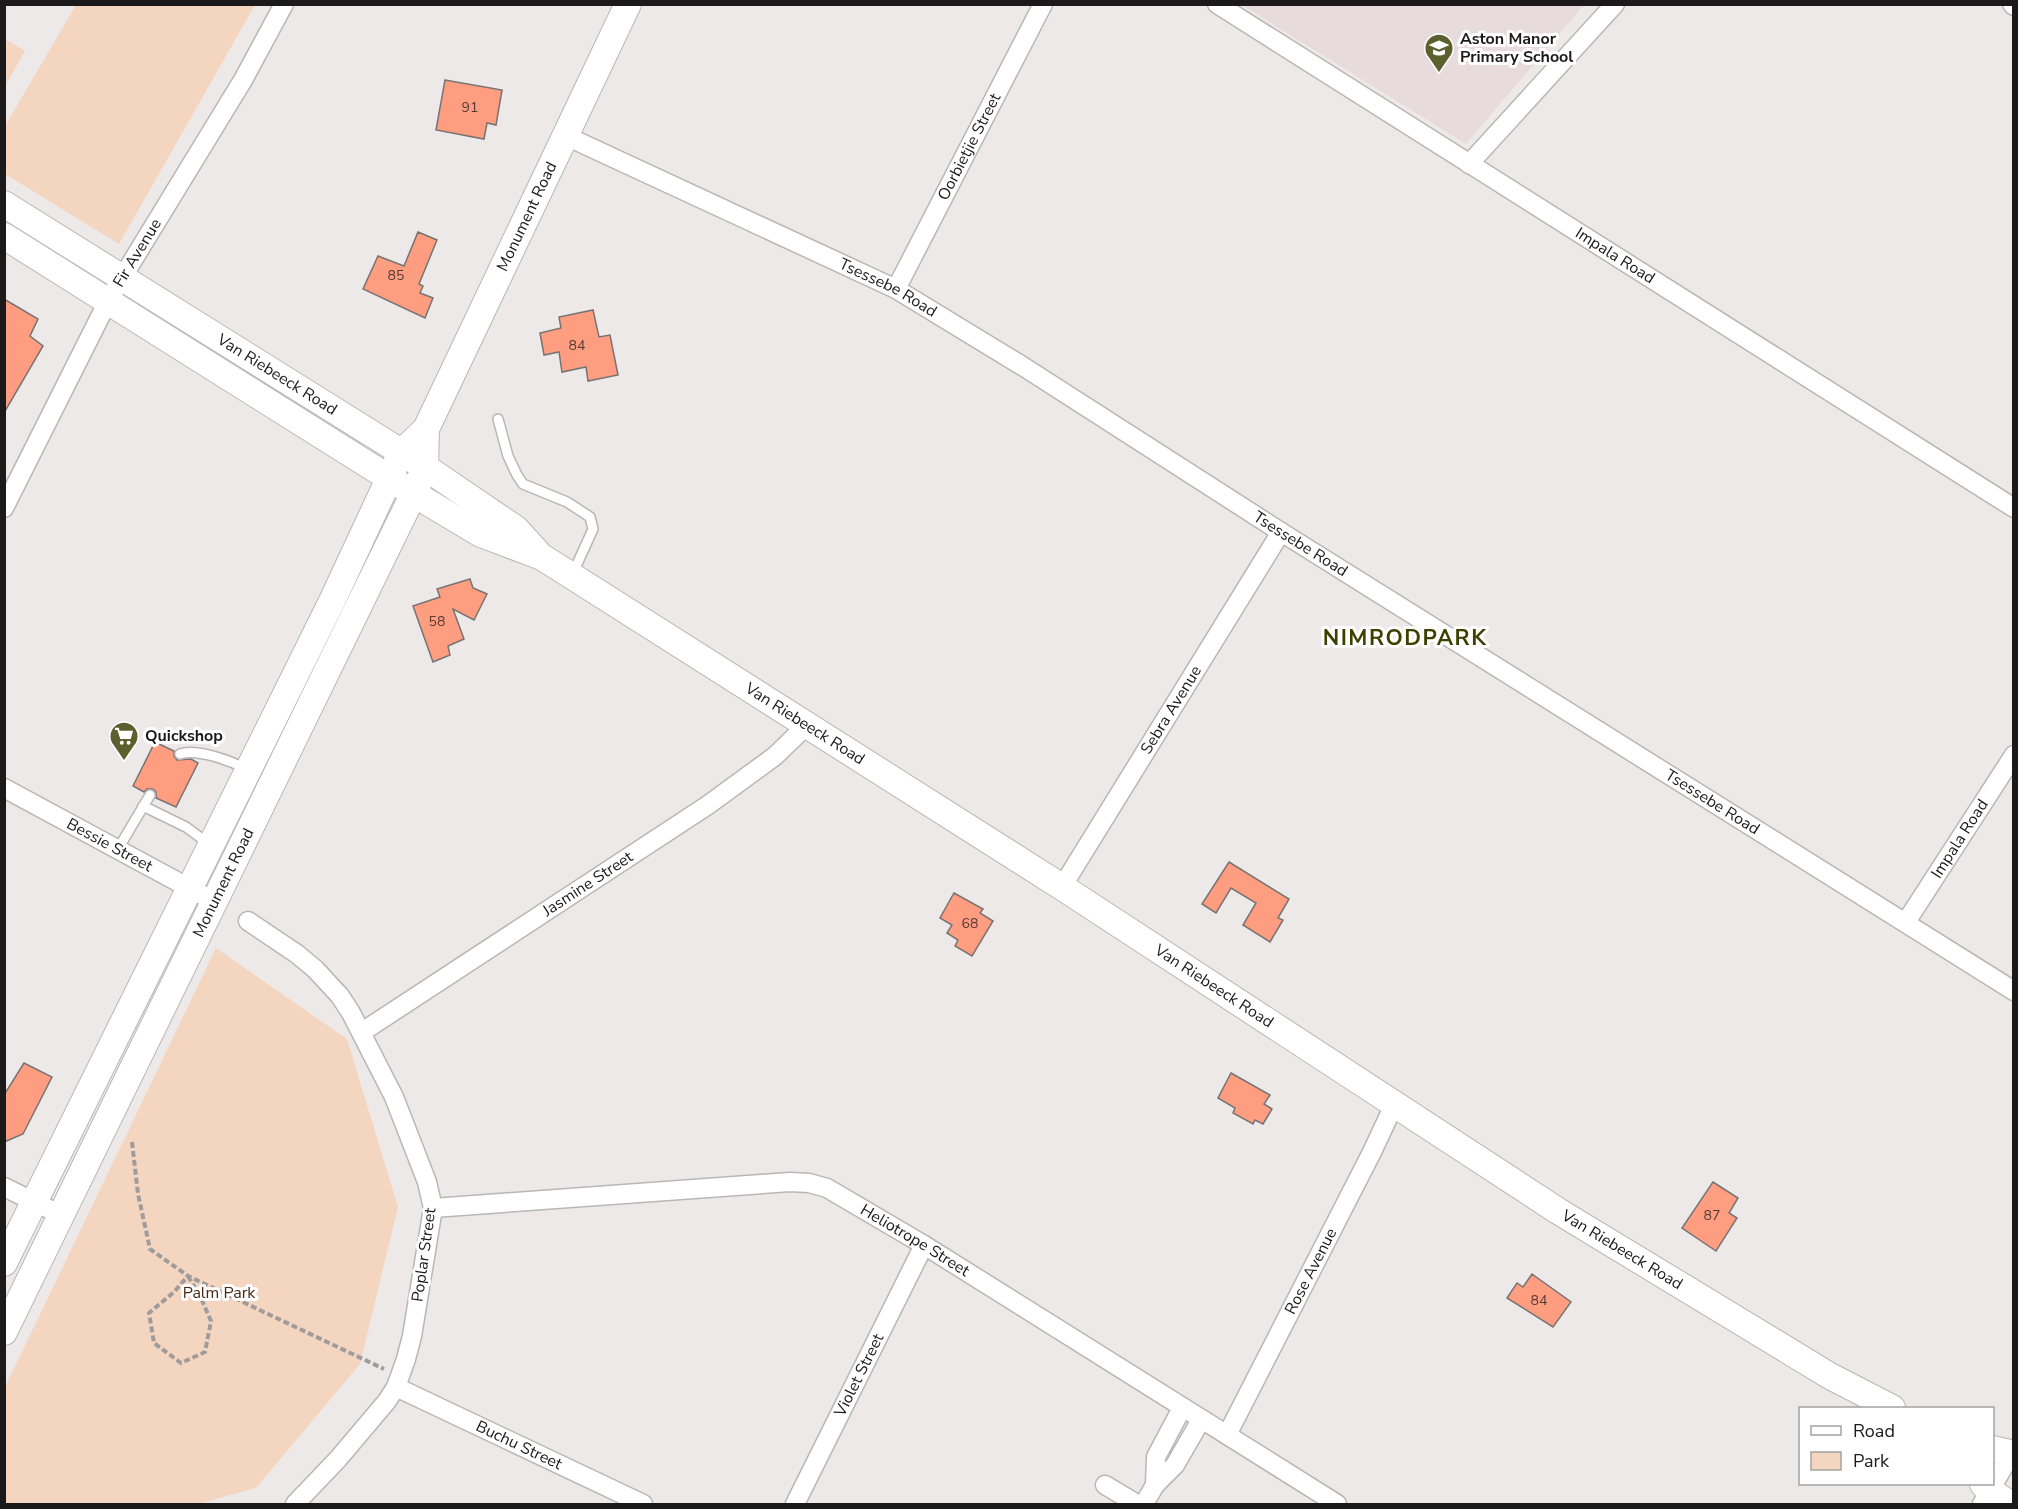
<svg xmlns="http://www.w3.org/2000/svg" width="2018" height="1509" viewBox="0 0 2018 1509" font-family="'Nunito Sans',sans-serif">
<rect width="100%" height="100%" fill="#eee9e9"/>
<path fill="#e8dbdb" d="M1242,5H1584L1466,144Z"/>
<path fill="#f4d5c0" d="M76,5H255L119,244L5,174V126Z
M5,39L25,51L5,86Z
M216,948L347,1039L398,1207L360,1364L256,1488L198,1504H5V1387Z"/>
<path fill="#ff9d80" stroke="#777372" stroke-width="1.5" d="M445,80L502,90L496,125L487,123L484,139L436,130Z
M418,232L437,240L419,284L423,286L420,293L433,298L425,318L363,289L378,256L404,266Z
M4,299L38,319L30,336L43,346L4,413Z
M593,310L599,337L610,335L618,375L588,381L586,367L562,372L559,352L544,355L540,333L561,328L559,317Z
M470,579L473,588L487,594L474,620L453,609L464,639L448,646L450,655L433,662L413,606L440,597L437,589Z
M155,742L174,751V756L177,760L191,759L198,763L176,807L156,798V792L153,789H147L144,792L133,786Z
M1229,862L1289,899L1278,918L1283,920L1270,942L1243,925L1256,903L1231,888L1216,913L1202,904Z
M954,893L983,909L980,913L993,921L972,956L955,946L958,940L947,933L952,925L940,918Z
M24,1063L52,1077L23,1134L4,1142V1095Z
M1231,1073L1270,1095L1264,1104L1272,1109L1263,1124L1255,1120L1253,1124L1233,1113L1235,1108L1218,1098Z
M1713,1182L1738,1198L1729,1213L1737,1218L1716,1251L1682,1228Z
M1532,1274L1571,1302L1553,1327L1507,1298L1517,1283L1523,1287Z"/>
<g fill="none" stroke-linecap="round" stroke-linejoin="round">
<g stroke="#bab6b6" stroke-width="12">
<path id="lane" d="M498,419L508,456L517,475L523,484L567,502L590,517L593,529L573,573
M180,754C197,748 231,761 247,769
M143,806L186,827L209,844
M118,849L150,795"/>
</g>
<g stroke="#bab6b6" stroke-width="21">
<g id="street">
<path id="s1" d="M1217,4L2014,508"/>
<path d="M2012,4L2014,6"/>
<path id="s2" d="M566,136L896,289L1024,367L1281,532L2014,991"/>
<path d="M1469,164L1615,4"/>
<path id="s3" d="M896,289L1043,4"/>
<path id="s4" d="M4,508L108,301L243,80L284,4"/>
<path id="s5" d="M4,788L215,902"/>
<path id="s6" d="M1062,887L1281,532"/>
<path d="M248,921L297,954L315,969L340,996L351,1013L394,1097L427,1182L433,1208L412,1336L406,1359L396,1387L387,1401L338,1459L295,1504"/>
<path id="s7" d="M1906,922L2014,755"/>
<path id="s8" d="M362,1032L708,805L775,756L807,725"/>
<path d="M4,1187L61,1215"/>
<path id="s9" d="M433,1208L790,1182L809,1183L827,1188L924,1245L1337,1504"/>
<path id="s10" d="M396,1387L643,1504"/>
<path id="s11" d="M1227,1435L1372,1152L1394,1105"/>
<path d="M1105,1485L1137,1504"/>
<path d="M1155,1485L1156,1457L1182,1408"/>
<path id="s12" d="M795,1504L924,1245"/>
<path d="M1144,1504L1155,1485L1175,1465L1201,1420"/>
<path d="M1982,1504L2014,1449"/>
</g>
</g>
<g stroke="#bab6b6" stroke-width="28">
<g id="secondary">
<path id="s13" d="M4,204L425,467L516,529L537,552"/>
<path id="s14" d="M4,236L429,503L481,534L542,557L1062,887L1558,1211L1830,1376L1892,1408"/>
<path id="s15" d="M4,1263L333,599L401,453L426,429L628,4"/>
<path id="s16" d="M4,1332L414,493L425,467L426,429"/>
<path d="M1992,1449L2014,1454"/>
<path d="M1983,1484L1990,1491L2010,1504"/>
</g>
</g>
<path stroke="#a09c9c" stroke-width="4" stroke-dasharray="6 3" stroke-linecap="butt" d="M132,1142L138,1194L150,1249L188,1276L384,1369
M188,1276L201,1298L211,1321L205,1352L181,1363L154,1343L149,1313L174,1292Z"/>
<use href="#lane" stroke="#fff" stroke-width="9"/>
<use href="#street" stroke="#fff" stroke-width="18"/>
<use href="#secondary" stroke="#fff" stroke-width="26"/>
</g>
<defs>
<g id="school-pin" transform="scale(1.5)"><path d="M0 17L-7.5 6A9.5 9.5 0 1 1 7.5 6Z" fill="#5c602e" stroke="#fff"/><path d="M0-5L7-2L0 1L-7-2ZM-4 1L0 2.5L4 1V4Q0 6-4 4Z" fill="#fff"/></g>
<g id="supermarket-pin" transform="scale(1.5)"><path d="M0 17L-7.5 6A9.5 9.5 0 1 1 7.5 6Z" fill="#5c602e" stroke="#fff"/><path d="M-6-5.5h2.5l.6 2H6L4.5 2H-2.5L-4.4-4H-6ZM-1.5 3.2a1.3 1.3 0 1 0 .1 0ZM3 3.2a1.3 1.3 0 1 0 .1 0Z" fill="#fff"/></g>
</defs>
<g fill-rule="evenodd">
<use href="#school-pin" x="1439" y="48"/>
<use href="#supermarket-pin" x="124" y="736"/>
</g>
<g text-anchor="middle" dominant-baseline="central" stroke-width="6" stroke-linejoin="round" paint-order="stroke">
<g font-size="14" fill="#543a33">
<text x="470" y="107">91</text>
<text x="396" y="275">85</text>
<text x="577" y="345">84</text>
<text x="437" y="621">58</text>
<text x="970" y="923">68</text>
<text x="1712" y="1215">87</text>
<text x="1539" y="1300">84</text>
</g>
<g font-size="16" font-weight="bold" fill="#1b1919" stroke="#fff" text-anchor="start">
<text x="1460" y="39">Aston Manor<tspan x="1460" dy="18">Primary School</tspan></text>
<text x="145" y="736">Quickshop</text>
</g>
<g font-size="16" fill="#1b1919" stroke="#fff">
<text stroke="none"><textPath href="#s3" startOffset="160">Oorbietjie Street</textPath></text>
<text stroke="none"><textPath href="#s15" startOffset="1172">Monument Road</textPath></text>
<text stroke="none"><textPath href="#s4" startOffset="288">Fir Avenue</textPath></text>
<text stroke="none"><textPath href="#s1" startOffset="471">Impala Road</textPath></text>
<text stroke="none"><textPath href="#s2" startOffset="356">Tsessebe Road</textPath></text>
<text stroke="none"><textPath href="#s13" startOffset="322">Van Riebeeck Road</textPath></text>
<text stroke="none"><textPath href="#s2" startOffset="842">Tsessebe Road</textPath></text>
<text stroke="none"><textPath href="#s6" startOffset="208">Sebra Avenue</textPath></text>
<text stroke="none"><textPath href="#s14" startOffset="939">Van Riebeeck Road</textPath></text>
<text stroke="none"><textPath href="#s2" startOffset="1328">Tsessebe Road</textPath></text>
<text stroke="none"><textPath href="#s7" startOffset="99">Impala Road</textPath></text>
<text stroke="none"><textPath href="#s5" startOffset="120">Bessie Street</textPath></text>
<text stroke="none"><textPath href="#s16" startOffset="500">Monument Road</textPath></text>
<text stroke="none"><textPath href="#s8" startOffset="270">Jasmine Street</textPath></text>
<text stroke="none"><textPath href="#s14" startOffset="1425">Van Riebeeck Road</textPath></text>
<text stroke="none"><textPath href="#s9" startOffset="498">Heliotrope Street</textPath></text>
<text stroke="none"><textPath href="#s14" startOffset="1911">Van Riebeeck Road</textPath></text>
<text transform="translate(424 1255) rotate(-82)">Poplar Street</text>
<text stroke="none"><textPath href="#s11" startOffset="184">Rose Avenue</textPath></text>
<text stroke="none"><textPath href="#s12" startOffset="144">Violet Street</textPath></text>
<text stroke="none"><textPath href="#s10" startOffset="136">Buchu Street</textPath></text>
</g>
<g font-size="16" fill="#49280e" stroke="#fff">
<text x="219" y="1293">Palm Park</text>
</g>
<g font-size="22" font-weight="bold" letter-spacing="1.5" fill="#3d4100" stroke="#fff">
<text x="1405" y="638">NIMRODPARK</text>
</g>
</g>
<rect width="2018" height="1509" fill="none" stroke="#1b1919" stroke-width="12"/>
<rect x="1799" y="1407" width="195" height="78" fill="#ffffff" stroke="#a4a3a3" stroke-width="1.5"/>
<rect x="1811" y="1426" width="30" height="9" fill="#ffffff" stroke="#a4a3a3" stroke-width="1.5"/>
<text x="1853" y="1437" font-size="18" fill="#1b1919">Road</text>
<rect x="1811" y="1452" width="30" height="18" fill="#f4d5c0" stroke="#a4a3a3" stroke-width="1.5"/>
<text x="1853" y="1467" font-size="18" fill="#1b1919">Park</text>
</svg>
